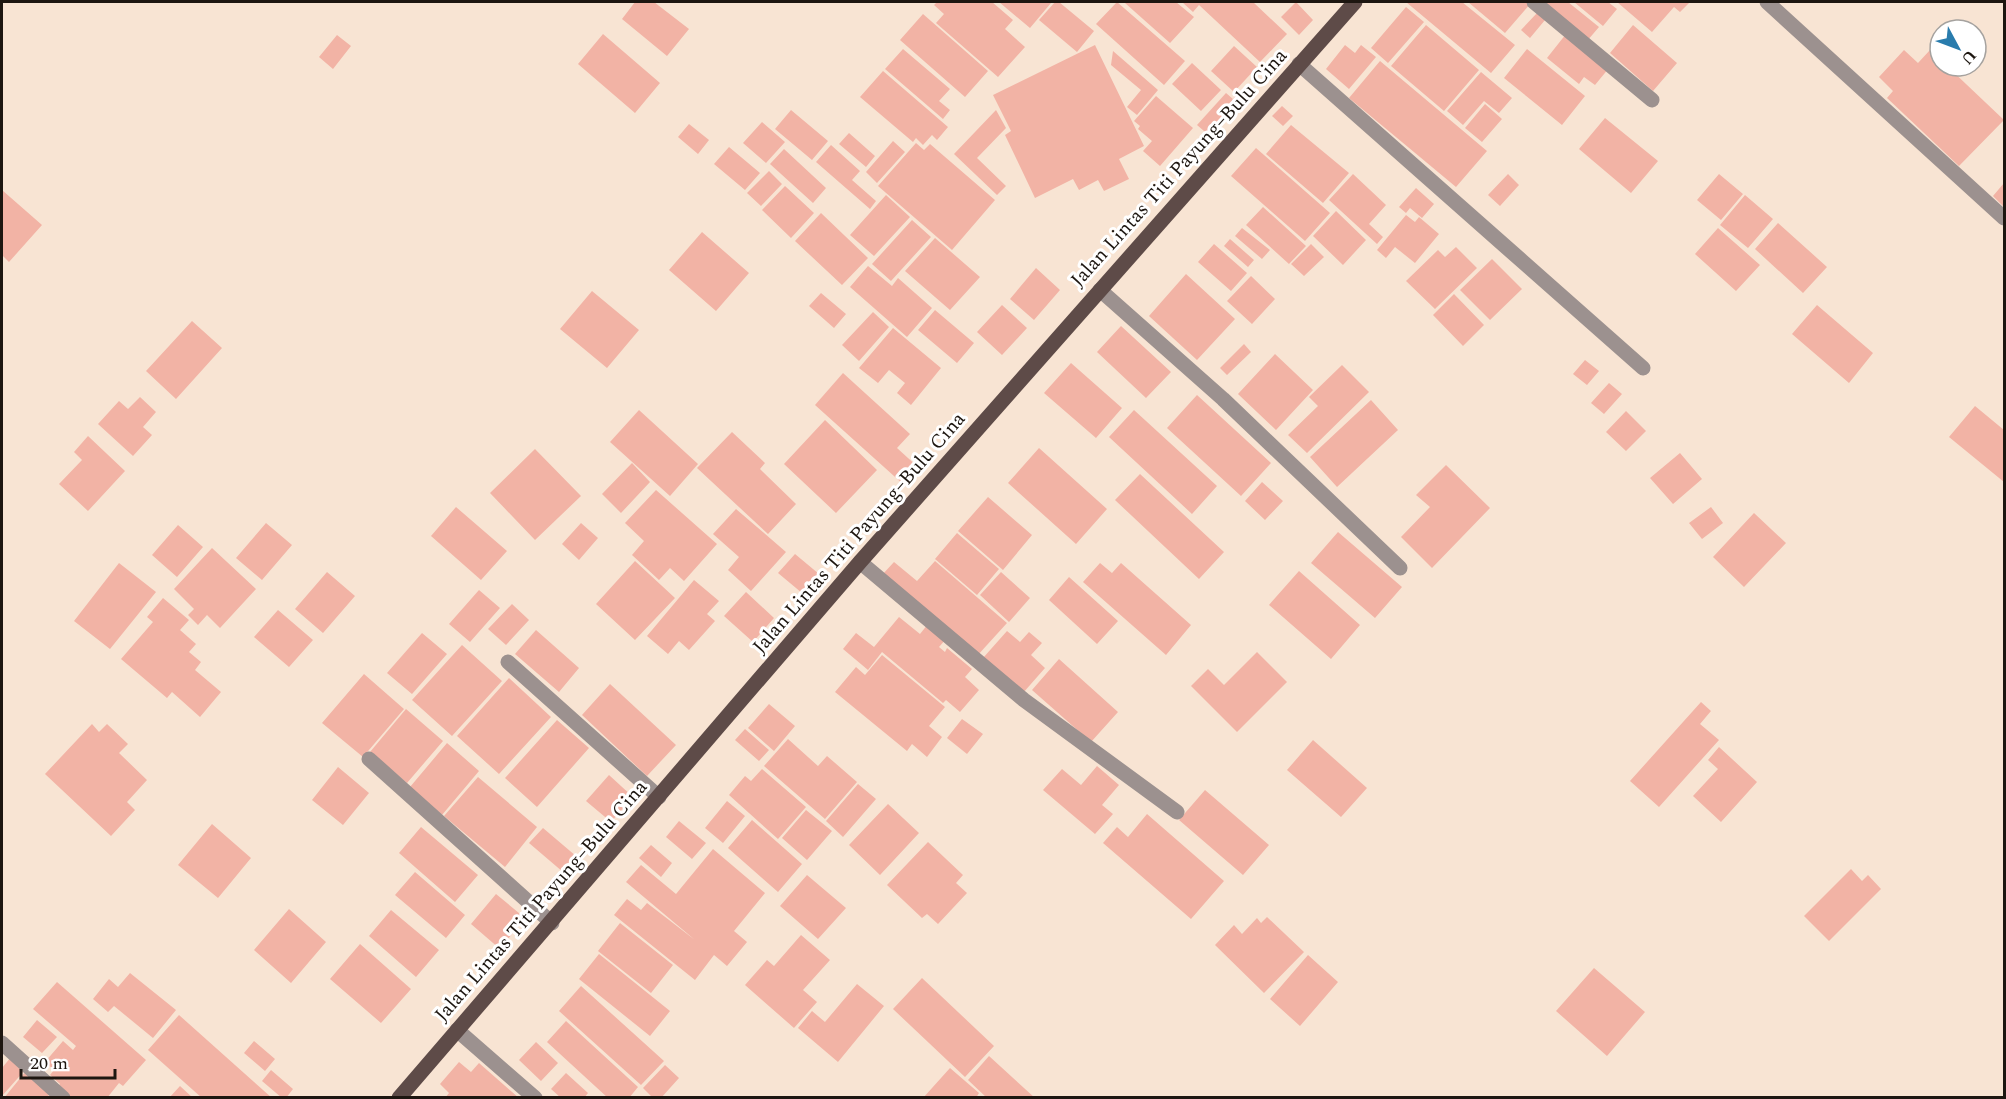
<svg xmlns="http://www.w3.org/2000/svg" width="2006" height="1099" viewBox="0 0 2006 1099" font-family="Spectral,serif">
<rect width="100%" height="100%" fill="#f8e4d3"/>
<path fill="#f2b3a5" d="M635,2H654L689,29L667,56L622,19Z
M937,2H992L1013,20L1005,29L1025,47L998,77L936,23L944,14L934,5Z
M999,2H1049L1051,3L1030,28Z
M1055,2H1059L1094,31L1077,52L1039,20Z
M1117,2L1185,61L1164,85L1096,24Z
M1126,2H1176L1194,17L1170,43L1125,3Z
M1182,2H1253L1287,34L1260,62L1199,5L1193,12Z
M1296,2L1313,20L1299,35L1281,17Z
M1406,2H1462L1515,45L1491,73Z
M1468,2H1530L1531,3L1505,33Z
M1540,2H1568L1599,27L1587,41Z
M1574,2H1608L1617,9L1603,26Z
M1617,2H1690L1680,12L1674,7L1652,32Z
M1406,7L1424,22L1388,63L1371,48Z
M1537,13L1545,20L1530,38L1521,30Z
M923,14L988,71L965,97L900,40Z
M1426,25L1479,70L1444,111L1391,66Z
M1633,25L1677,63L1653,91L1610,53Z
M603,34L660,83L635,113L578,64Z
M1566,34L1609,68L1595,85L1584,77L1579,84L1547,58Z
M337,35L351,46L333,69L319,57Z
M1095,45L1144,146L1119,159L1129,179L1104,191L1098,180L1079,190L1073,179L1035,198L1005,135L1011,131L993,95Z
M1345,45L1355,53L1361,45L1376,57L1349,89L1326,69Z
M1234,46L1257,67L1234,92L1211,71Z
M903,49L950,89L939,101L950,110L943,119L885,69Z
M1527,49L1585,96L1562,125L1504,78Z
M1904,50L1918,63L1930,50L1940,59V66H1947L2004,120L1959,166L1887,98L1893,91L1879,77Z
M1113,51L1158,90L1137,115L1127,107L1141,90L1111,65Z
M1380,61L1487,151L1456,187L1349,98Z
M1192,63L1221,90L1201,111L1172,84Z
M883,71L948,127L937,140L932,135L923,145L916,138L913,142L860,97Z
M1481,72L1512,98L1499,113L1484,101L1463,125L1447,111Z
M1226,93L1233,99L1237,93L1244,99L1211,137L1197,125Z
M1156,96L1193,128L1160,166L1143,151L1152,141L1138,129L1140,126L1134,121Z
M1485,104L1502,119L1482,142L1465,128Z
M1282,106L1293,116L1283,126L1272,116Z
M791,110L828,141L812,160L775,129Z
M996,110L1006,128L977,158L1006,186L997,195L954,154Z
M1605,118L1658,161L1631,193L1579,149Z
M762,122L785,142L766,163L743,143Z
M689,124L709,140L698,154L678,137Z
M1291,125L1349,173L1323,203L1266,154Z
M849,133L875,156L866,167L839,144Z
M893,141L905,152L877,183L866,172Z
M916,143L924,150L930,144L995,200L952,250L878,186Z
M831,145L860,171L852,180L876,201L870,209L816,162Z
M729,147L760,173L745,190L714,164Z
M1256,148L1330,213L1305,241L1231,176Z
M784,149L826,188L813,203L770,164Z
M769,171L782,184L761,206L747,193Z
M1353,174L1386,205L1369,224L1383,237L1377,244L1329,200Z
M1508,174L1519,185L1500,206L1488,195Z
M1719,174L1743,194L1721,220L1697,200Z
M2004,183V207L1993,196Z
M785,186L814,213L791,238L762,210Z
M1416,188L1434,204L1422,218L1410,208L1406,213L1399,207Z
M2,190L42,225L9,262L2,255Z
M886,195L910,217L874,256L850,235Z
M1745,195L1773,219L1748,248L1720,225Z
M1263,207L1306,246L1289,264L1246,225Z
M1336,211L1366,240L1343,265L1313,236Z
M821,213L868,258L842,285L795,241Z
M1406,215L1415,222L1419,217L1439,234L1415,263L1395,247L1386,258L1377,250Z
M912,220L931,237L891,281L872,264Z
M1778,223L1827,267L1803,293L1755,249Z
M1242,228L1270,250L1262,259L1235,236Z
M1718,228L1760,265L1736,291L1695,254Z
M702,232L749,273L716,311L669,270Z
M935,238L980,277L950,310L905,271Z
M1230,239L1254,260L1248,267L1224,246Z
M1214,244L1247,273L1231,291L1198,262Z
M1311,244L1324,257L1304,276L1291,264Z
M1456,247L1477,268L1435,309L1406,281L1438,250L1445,257Z
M1492,259L1522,289L1490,320L1460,290Z
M868,266L892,286L898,278L932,308L907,337L850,287Z
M1036,268L1060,290L1034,320L1010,299Z
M1186,274L1235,319L1197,360L1149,316Z
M1251,276L1275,299L1252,324L1227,301Z
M592,291L639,330L607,368L560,329Z
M821,293L846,314L834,328L809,306Z
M1454,294L1484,325L1463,346L1433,315Z
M1002,305L1027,328L1002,355L977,332Z
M1817,305L1873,353L1849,383L1792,334Z
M935,310L974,343L957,363L918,330Z
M873,312L889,327L859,361L842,345Z
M192,321L222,348L176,399L146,371Z
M1121,326L1171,372L1146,398L1097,352Z
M893,328L941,368L911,405L897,393L905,383L889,370L878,383L859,368Z
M1244,344L1251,352L1227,375L1220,368Z
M1275,354L1313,390L1276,430L1238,394Z
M1585,360L1599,371L1587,385L1573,374Z
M1071,363L1122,408L1096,438L1044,393Z
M1342,365L1369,392L1307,453L1288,435L1318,406L1309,397Z
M843,373L910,434L897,448L919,468L904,485L815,405Z
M1609,383L1622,394L1604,414L1591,403Z
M1197,395L1271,463L1241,496L1167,428Z
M140,397L156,412L143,427L152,435L133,456L98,424L119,401L128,409Z
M1371,400L1398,430L1337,487L1310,457Z
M1975,406L2004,430V482L1949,437Z
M639,410L698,464L670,496L610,442Z
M1134,410L1217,486L1192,514L1109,437Z
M1626,411L1646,431L1626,451L1606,432Z
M825,420L877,470L836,513L784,464Z
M732,432L765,463L760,469L796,504L768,534L697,468Z
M88,436L125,471L88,511L59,484L82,460L74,452Z
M1039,448L1107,509L1076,544L1008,483Z
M535,449L581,496L535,540L490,493Z
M1680,453L1702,479L1673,504L1650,478Z
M632,463L650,482L621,513L602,494Z
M1446,465L1490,508L1432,568L1401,537L1430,507L1416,495Z
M1140,474L1224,552L1199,579L1115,500Z
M1262,482L1283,501L1265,520L1245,501Z
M656,490L717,544L684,581L670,568L659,580L632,555L644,541L625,523Z
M988,497L1032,535L1003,570L958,531Z
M456,507L507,551L481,580L431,536Z
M1711,507L1723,523L1702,539L1689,523Z
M736,509L786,552L751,591L728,570L739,557L713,534Z
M1754,513L1786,543L1744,587L1713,557Z
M266,523L292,545L262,580L236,558Z
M581,523L598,538L579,560L562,544Z
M178,525L203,547L177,577L152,555Z
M1338,532L1402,587L1375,618L1311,563Z
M957,533L999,569L977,595L935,559Z
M212,548L256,589L220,628L207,615L198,625L188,615L194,609L174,589Z
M795,554L819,574L802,593L778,573Z
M635,561L675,598L635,640L596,604Z
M935,561L1007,623L977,656L882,575L894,562L917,581Z
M119,563L156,592L110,649L74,621Z
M1100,563L1112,573L1121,563L1191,625L1166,655L1083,582Z
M1299,571L1360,625L1331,659L1269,605Z
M327,572L355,596L323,633L295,609Z
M1001,572L1030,598L1009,622L980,595Z
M1069,577L1118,621L1097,644L1049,600Z
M694,580L719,601L707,614L715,621L689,650L679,641L668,654L647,636Z
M479,590L500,608L470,642L449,624Z
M746,592L774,618L753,642L724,616Z
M163,598L189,620L180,630L196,644L189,652L201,662L195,670L221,692L200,717L172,692L167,698L121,659L153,622L147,617Z
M512,604L529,620L506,645L488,629Z
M278,610L313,640L289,667L254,637Z
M899,617L920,634L928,624L946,639L939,647L945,652L947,648L972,669L965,677L979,690L960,712L946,700L943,703L882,652L868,670L843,649L856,633L874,647Z
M536,630L579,668L559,692L515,654Z
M1007,631L1020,642L1029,632L1042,643L1031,655L1045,668L1023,693L983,658Z
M422,633L447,654L412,694L387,673Z
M462,645L502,681L452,736L412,700Z
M1257,652L1287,682L1237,732L1191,686L1208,669L1224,685Z
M882,655L945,707L929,726L942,737L927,757L912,744L907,751L835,692L856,667L865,675Z
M1059,659L1118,712L1091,742L1032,690Z
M364,674L404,709L363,757L322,723Z
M509,678L551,717L499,774L457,736Z
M610,684L676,745L647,776L582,715Z
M1701,702L1711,711L1700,724L1719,740L1659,807L1630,781Z
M769,704L795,726L774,751L748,728Z
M406,709L443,741L407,783L370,752Z
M962,719L983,734L967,754L947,738Z
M557,720L589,748L537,807L505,778Z
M92,724L99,732L107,724L128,744L119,753L147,780L127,802L135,810L111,836L45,774Z
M745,729L769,750L759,761L735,740Z
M788,739L818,766L827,756L857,782L825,819L764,766Z
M1313,740L1367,788L1341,817L1287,770Z
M447,743L479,771L442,815L410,787Z
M1719,747L1757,782L1721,822L1693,796L1718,769L1708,760Z
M1097,766L1119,785L1102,805L1113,814L1095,834L1043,790L1062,769L1081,785Z
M338,767L369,793L343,825L312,800Z
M762,769L806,807L778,839L729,795L745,776L751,781Z
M609,775L633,797L611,822L586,801Z
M478,777L537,827L505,867L444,816Z
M858,784L876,799L843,837L826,821Z
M1205,790L1269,845L1243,875L1179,820Z
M727,801L745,816L723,843L705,828Z
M888,804L919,833L880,875L849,845Z
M806,810L832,831L807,860L782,838Z
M1147,814L1224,881L1191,919L1103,843L1117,827L1128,837Z
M752,820L802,864L778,892L728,848Z
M679,821L706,843L692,859L666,837Z
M212,824L251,858L218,898L178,865Z
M421,827L478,875L455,902L399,853Z
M543,828L583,862L570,878L529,843Z
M928,842L963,875L956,883L967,893L938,924L927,914L922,918L887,885Z
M651,845L672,863L661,877L639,858Z
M713,849L765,893L734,931L747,942L727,966L714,955L695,980L614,915L627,899L641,910L647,903L695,940L626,882L641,865L676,894Z
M1851,869L1862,881L1868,875L1881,889L1829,941L1804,916Z
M415,872L465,915L446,938L395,895Z
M807,875L846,908L818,939L780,906Z
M496,894L525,918L500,949L471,924Z
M289,909L326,942L291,983L254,950Z
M391,910L439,950L416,977L369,936Z
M1267,917L1304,952L1264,993L1215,945L1234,925L1242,934L1257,918L1261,923Z
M620,923L673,965L651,993L598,951Z
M801,935L830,960L803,990L817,1002L794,1028L745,985L767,960L774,966Z
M360,944L411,989L381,1023L330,979Z
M599,954L670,1011L650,1036L579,979Z
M1308,955L1338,982L1300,1026L1270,999Z
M1594,968L1645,1012L1607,1056L1556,1011Z
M130,973L176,1010L153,1038L114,1006L108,1012L93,999L109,979L118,987Z
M922,978L994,1046L965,1077L893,1009Z
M57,982L146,1060L123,1086L119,1083L107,1098H67L57,1088L60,1084L50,1075L54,1070L45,1062L63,1041L73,1050L76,1046L33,1009Z
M857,984L884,1006L838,1062L798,1028L812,1011L825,1022Z
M581,986L664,1061L641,1085L559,1011Z
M179,1015L272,1098H202L148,1050Z
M37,1020L57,1037L42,1053L23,1037Z
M566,1021L638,1087L629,1098H608L547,1042Z
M254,1041L275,1059L265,1071L244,1053Z
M536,1042L558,1063L541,1081L519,1060Z
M989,1056L1035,1098H987L968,1080Z
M11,1057L25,1070L2,1096V1068Z
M459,1062L471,1072L479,1063L519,1098H445L449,1093L440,1084Z
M665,1065L679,1078L661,1098H653L643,1088Z
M950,1068L979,1093L976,1098H923Z
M271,1070L293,1089L286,1098H282L262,1081Z
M26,1071L51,1093L46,1098H4Z
M566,1073L588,1093L584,1098H561L551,1089Z
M180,1086L193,1098H169Z"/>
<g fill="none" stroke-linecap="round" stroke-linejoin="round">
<path stroke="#9c918f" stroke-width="15" d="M1534,2L1652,100
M1767,2L2004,218
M1299,64L1643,368
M1100,290L1223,399L1400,568
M860,562L1024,700L1177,812
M508,662L659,797
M369,759L552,923
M457,1030L535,1098
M2,1043L63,1098"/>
<path stroke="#5e4b48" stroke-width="15" d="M399,1098L860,562L1355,2"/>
</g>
<g text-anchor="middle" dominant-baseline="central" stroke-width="6" stroke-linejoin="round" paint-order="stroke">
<g font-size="20" fill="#1d1610" stroke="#fff">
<text transform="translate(1179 168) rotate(-48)">Jalan Lintas Titi Payung–Bulu Cina</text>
<text transform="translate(859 533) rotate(-49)">Jalan Lintas Titi Payung–Bulu Cina</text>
<text transform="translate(541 901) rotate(-49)">Jalan Lintas Titi Payung–Bulu Cina</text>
</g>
</g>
<rect width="2006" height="1099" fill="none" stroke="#1d1610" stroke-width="6"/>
<g transform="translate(1958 48) rotate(131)"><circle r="28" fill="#ffffff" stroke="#a5a29f" stroke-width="1.5"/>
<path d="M0-4.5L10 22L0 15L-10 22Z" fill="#297cad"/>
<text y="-9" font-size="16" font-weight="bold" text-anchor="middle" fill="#1d1610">U</text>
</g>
<path d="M21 1069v9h94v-9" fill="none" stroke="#1d1610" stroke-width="3"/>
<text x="30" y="1069" font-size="18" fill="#1d1610" stroke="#ffffff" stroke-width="4.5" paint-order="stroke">20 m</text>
</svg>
